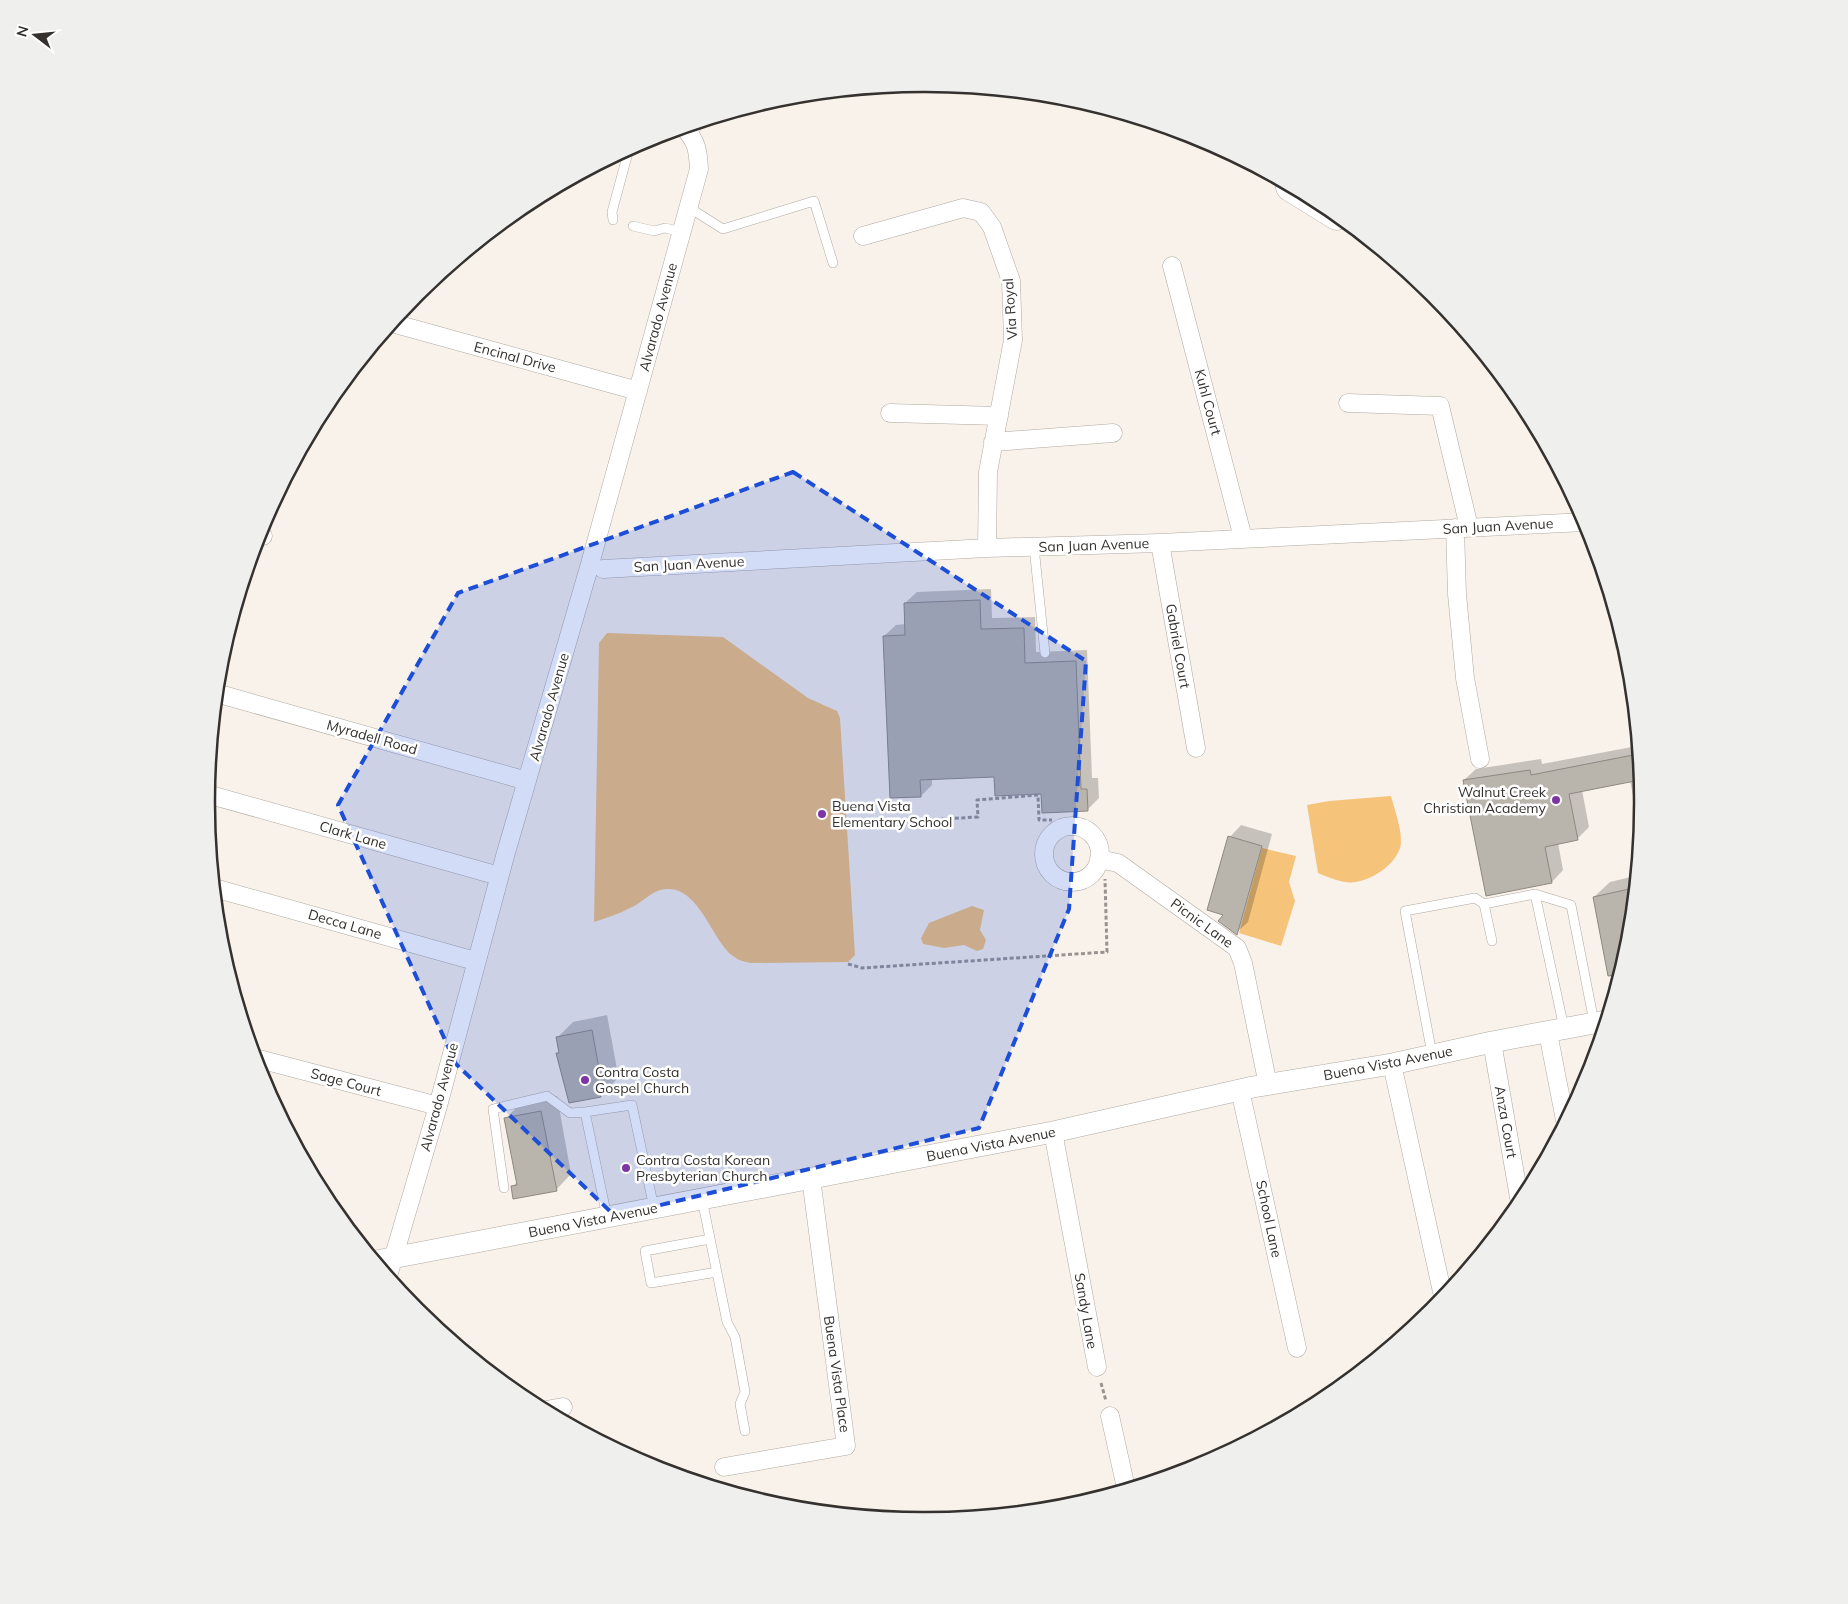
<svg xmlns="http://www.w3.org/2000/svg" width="1848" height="1604" viewBox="0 0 1848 1604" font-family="Mulish,sans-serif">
<rect width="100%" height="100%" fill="#f8f2ea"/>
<path fill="#f6c37b" d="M607,633L723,637L808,698L837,711L840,718L855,955L848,962L751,963C744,962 738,960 733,956C711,940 698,880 660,890C650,893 640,904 630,908C619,914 606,918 594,922L599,643Z
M1391,796C1395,811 1401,827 1401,842C1400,862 1374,879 1356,882C1343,884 1330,878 1318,873L1307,805L1329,801Z
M1262,848L1296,856L1289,882L1295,901L1281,946L1239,933Z
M972,906L984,910L980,930L986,940L983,949L977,951L964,945L944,948L923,944L921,938L929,923Z"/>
<path fill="#0003" d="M991,589L992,618L1035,617L1036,652L1087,650L1092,778H1098L1099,798L1087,810L995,776L932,778V785L921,796L884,636L896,625L906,624L905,603L917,592Z
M1637,746L1642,802L1640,829L1630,781L1582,790L1589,827L1577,839L1558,843L1563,870L1552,882L1487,895L1464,780L1476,769L1541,759L1542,764Z
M1241,825L1272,834L1248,922L1236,933L1225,914L1230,837Z
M1635,876L1628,942L1617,978L1612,979L1594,897L1610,882Z
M607,1015L617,1069L614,1072L616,1080L600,1096L563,1082L558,1054L560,1051L557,1038L573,1022Z
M557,1096L571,1174L556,1190L512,1187L518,1181L505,1119L521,1103Z"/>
<path fill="#b9b4ac" stroke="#8e8881" d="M980,600L981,629L1024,628L1025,663L1076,661L1081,789H1087L1088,811L1042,813L1041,794L995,796L994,777L920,780L921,797L890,798L883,636L905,635L904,603Z
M1638,754L1640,780L1569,794L1578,840L1545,847L1552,883L1486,896L1463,780L1530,770L1531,775Z
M1228,836L1262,846L1237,935L1218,921L1223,915L1207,910Z
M1634,888L1628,942L1619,975L1608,976L1593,897Z
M592,1030L602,1085L599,1086L601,1097L569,1103L556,1053H559L556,1037Z
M541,1111L557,1191L513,1199L511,1186L517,1185L504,1118Z"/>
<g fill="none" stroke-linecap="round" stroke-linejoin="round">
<g stroke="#afa9a2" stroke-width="10">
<path id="service" d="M693,137L697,124
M688,207L723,229L814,201L833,263
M613,220L612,212L629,149
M633,226L654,231L665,228L682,232
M1034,547L1045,653
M1618,627L1620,646
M1535,894L1564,1028
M1484,904L1492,941
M1432,1054L1405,911L1475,898L1484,904L1535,894L1571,905L1594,1022
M504,1188L493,1109L547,1096L570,1113L585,1112
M702,1199L727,1322L735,1337L745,1392L740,1404L745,1431
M607,1217L585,1112L632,1105L654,1208
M710,1239L645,1251L651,1283L717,1272"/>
</g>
<g stroke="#afa9a2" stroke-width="19">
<path id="minor" d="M863,236L963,208L981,212L992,227L1011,281L1013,340L988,472L987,548
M1172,266L1243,538
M392,323L638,391
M1348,403L1440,406L1469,527
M890,413L999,416
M993,442L1113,433
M1455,528L1457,594L1465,678L1480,759
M258,536H263
M1160,543L1196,748
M603,569L987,548L1160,543L1585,522
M216,693L527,781
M207,794L499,876
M1044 854a28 28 0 1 1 56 0a28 28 0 1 1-56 0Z
M1099,859L1118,863L1237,948L1243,963L1268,1085
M214,888L475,961
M1548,1033L1565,1120
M1492,1042L1520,1203
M255,1058L438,1106
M1392,1064L1443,1296
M1240,1090L1297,1348
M1053,1132L1097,1367
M388,1276L438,1106L505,856L590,564L699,169C698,151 697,141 684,128
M546,1410L563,1407
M1110,1416L1126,1488
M724,1467L846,1446L811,1178"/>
</g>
<g stroke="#afa9a2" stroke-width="22">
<path id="tertiary" d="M376,1261L1053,1132L1253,1087L1392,1064L1492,1042L1605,1021"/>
</g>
<g stroke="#afa9a2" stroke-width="29">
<path id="motorway" d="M1290,187L1337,216"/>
</g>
<path stroke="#98938e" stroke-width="3" stroke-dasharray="4 2.5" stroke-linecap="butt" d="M851,824L978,817L977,800L1038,795L1039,820H1052
M848,964L862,968L1107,952L1105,879
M1101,1383L1106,1401"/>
<use href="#service" stroke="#fff" stroke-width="9"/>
<use href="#minor" stroke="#fff" stroke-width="18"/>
<use href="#tertiary" stroke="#fff" stroke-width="21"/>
<use href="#motorway" stroke="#fff" stroke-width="28"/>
</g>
<path fill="#1d4ed8" fill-opacity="0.2" stroke="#1d4ed8" stroke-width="4" stroke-dasharray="10 6" stroke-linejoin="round" d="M793,472L1086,661L1069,909L979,1128L615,1216L456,1064L338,805L458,593Z"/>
<g fill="#7d34a7" stroke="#fff" stroke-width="2">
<circle cx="1556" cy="800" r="5"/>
<circle cx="822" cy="814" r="5"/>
<circle cx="585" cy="1080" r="5"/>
<circle cx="626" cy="1168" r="5"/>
</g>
<g text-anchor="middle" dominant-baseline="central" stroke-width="5" stroke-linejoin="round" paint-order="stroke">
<g font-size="14" fill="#34312e" stroke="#fff">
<text transform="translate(1010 309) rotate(-94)">Via Royal</text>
<text transform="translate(658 317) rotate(-75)">Alvarado Avenue</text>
<text transform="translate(515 357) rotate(15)">Encinal Drive</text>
<text transform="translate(1208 402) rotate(75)">Kuhl Court</text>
<text transform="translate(1498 526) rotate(-3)">San Juan Avenue</text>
<text transform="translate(1094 545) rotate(-2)">San Juan Avenue</text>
<text transform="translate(689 564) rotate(-3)">San Juan Avenue</text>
<text transform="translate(1178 646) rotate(80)">Gabriel Court</text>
<text transform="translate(549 707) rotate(-74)">Alvarado Avenue</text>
<text transform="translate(372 737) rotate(16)">Myradell Road</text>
<text transform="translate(353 835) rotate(16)">Clark Lane</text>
<text transform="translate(1202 923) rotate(36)">Picnic Lane</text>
<text transform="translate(345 924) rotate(16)">Decca Lane</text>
<text transform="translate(1388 1063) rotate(-11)">Buena Vista Avenue</text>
<text transform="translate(346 1082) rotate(15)">Sage Court</text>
<text transform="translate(439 1097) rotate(-75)">Alvarado Avenue</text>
<text transform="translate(1506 1122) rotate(80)">Anza Court</text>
<text transform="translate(991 1144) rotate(-11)">Buena Vista Avenue</text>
<text transform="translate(1269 1219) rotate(78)">School Lane</text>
<text transform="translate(593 1220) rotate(-11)">Buena Vista Avenue</text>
<text transform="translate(1086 1311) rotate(80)">Sandy Lane</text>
<text transform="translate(837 1374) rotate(82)">Buena Vista Place</text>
</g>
<g font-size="14" fill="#34312e" stroke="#fff" text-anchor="start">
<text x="1546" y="792" text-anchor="end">Walnut Creek<tspan x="1546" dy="16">Christian Academy</tspan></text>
<text x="832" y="806">Buena Vista<tspan x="832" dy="16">Elementary School</tspan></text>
<text x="595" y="1072">Contra Costa<tspan x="595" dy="16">Gospel Church</tspan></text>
<text x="636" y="1160">Contra Costa Korean<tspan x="636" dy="16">Presbyterian Church</tspan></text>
</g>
</g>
<path d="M0 0H1848V1604H0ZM924 92H925A709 709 0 0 1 1634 801V803A709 709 0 0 1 925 1512H924A709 709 0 0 1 215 803V801A709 709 0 0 1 924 92Z" fill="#efefee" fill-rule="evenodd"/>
<path fill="none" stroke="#34312e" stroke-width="2.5" d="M924 92H925A709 709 0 0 1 1634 801V803A709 709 0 0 1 925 1512H924A709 709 0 0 1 215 803V801A709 709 0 0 1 924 92Z"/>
<g transform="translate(35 35) rotate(286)" stroke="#ffffff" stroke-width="4" paint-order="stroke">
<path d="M0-4L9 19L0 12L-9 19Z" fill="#34312e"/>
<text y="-8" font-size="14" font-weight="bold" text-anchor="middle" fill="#34312e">N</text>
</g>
</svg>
